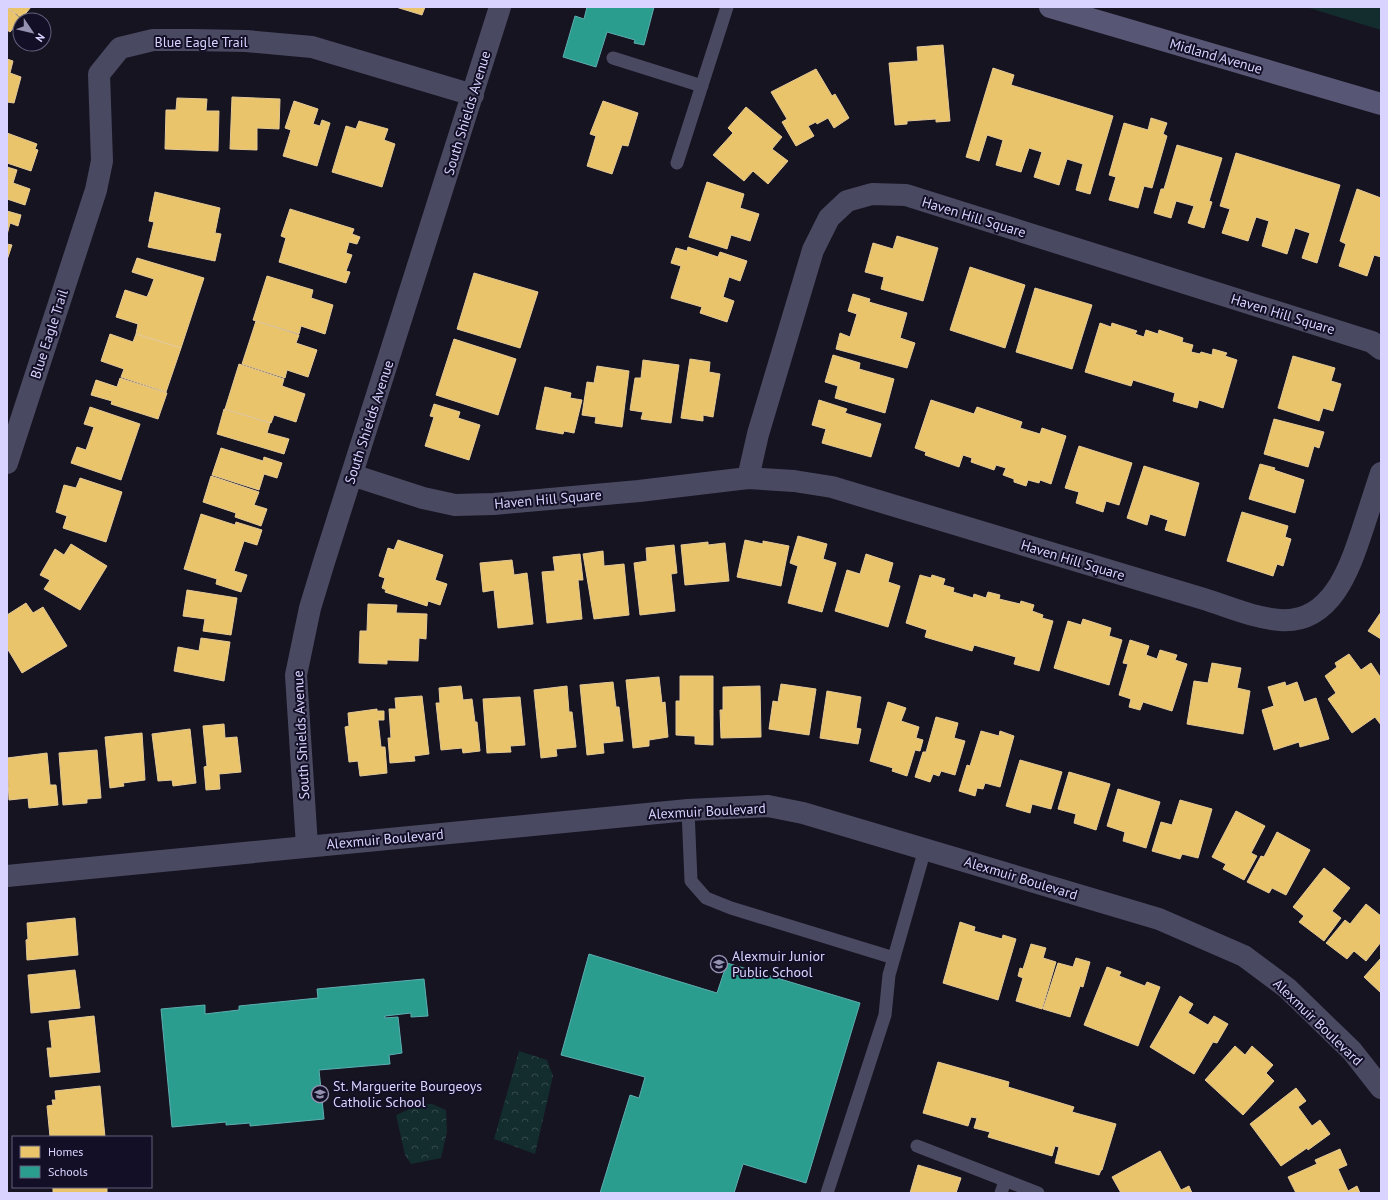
<svg xmlns="http://www.w3.org/2000/svg" width="1388" height="1200" viewBox="0 0 1388 1200" font-family="'PT Sans',sans-serif">
<defs>
<pattern id="forest-crowns" width="20" height="18" patternUnits="userSpaceOnUse"><rect width="20" height="18" fill="#132c2d"/><path d="M2 6a3 3 0 1 1 6 0M12 15a3 3 0 1 1 6 0" fill="none" stroke="#354a4c"/></pattern>
</defs>
<rect width="100%" height="100%" fill="#161421"/>
<path fill="#132c2d" d="M1306,7H1381V30Z"/>
<path fill="url(#forest-crowns)" d="M519,1051L547,1060L553,1076L535,1154L494,1139Z
M421,1104H432L446,1110L447,1132L441,1158L411,1164L405,1155L396,1115Z"/>
<path fill="#e9c46a" stroke="#e4c997" d="M7,7H31L22,18Z
M7,7L21,19L10,32L7,30Z
M396,7H425L422,15Z
M943,45L950,121L936,122V119L907,121V124L895,125L889,63L918,61L917,47Z
M7,59L13,61L10,73L21,77L14,103L7,102Z
M993,68L1014,75L1011,85L1113,116L1090,194L1076,190L1083,164L1067,159L1059,185L1034,177L1042,152L1029,148L1021,172L996,165L1003,140L987,135L979,161L966,157Z
M816,69L832,96L835,94L849,118L834,128L828,118L817,124L816,122L808,126L814,136L796,146L782,122L787,119L771,92Z
M232,97L280,99L279,129L257,128V150L230,149Z
M177,98L207,99L206,111H219L218,151L165,149L166,110H176Z
M294,101L318,109L313,124L320,126L322,120L330,123L317,166L283,156L291,130L285,128Z
M603,101L638,113L628,146L622,145L612,174L587,166L596,136L590,134Z
M746,107L782,137L772,149L788,161L768,184L753,171L744,181L713,155L733,133L728,128Z
M1151,118L1167,123L1163,134L1167,136L1152,188L1144,186L1138,208L1109,200L1116,177L1109,175L1124,123L1148,130Z
M359,121L388,129L384,140L395,144L382,187L332,172L346,126L356,129Z
M7,133L37,144L35,149L38,150L31,171L7,163Z
M1177,145L1222,158L1209,201L1212,202L1204,228L1188,223L1194,206L1176,201L1171,218L1154,213L1161,189H1164Z
M1236,153L1340,185L1317,263L1302,258L1310,233L1295,228L1287,254L1262,246L1269,221L1256,217L1248,241L1222,233L1230,209L1220,206Z
M7,167L17,170L13,183L30,189L25,205L7,199Z
M707,182L744,194L740,208L759,214L750,241L731,235L727,249L689,237Z
M1357,189L1381,198V257L1374,255L1367,276L1339,266L1346,244L1340,241Z
M155,192L220,208L215,233L221,234L215,261L148,247L154,222L149,221Z
M290,209L354,229L352,234L360,237L357,244L349,242L346,253L352,255L346,271L350,272L346,283L279,262L286,238L281,236Z
M7,211L21,215L18,226L10,223L7,235Z
M897,236L938,248L923,301L881,289L884,277L865,272L873,243L893,249Z
M7,244L12,245L7,260Z
M688,247L718,257L720,252L747,261L740,281L729,277L723,297L734,301L727,322L700,313L702,307L671,298L681,266L671,263L676,248L687,251Z
M137,258L204,278L181,348L136,334L138,324L116,317L125,290L147,297L150,290L154,279L132,272Z
M970,267L1025,285L1005,348L950,330Z
M474,273L538,292L520,348L457,329Z
M267,276L313,290L311,298L333,305L325,334L301,326L299,334L253,320Z
M1035,288L1092,305L1072,369L1016,352Z
M853,294L870,299L869,302L907,313L900,338L915,343L907,368L836,349L840,333L850,337L857,314L848,311Z
M256,321L299,335L296,343L317,350L308,377L287,370L285,378L242,364Z
M1100,323L1111,327L1112,323L1137,331L1135,334L1144,337L1146,330L1158,334L1159,330L1183,338L1182,342L1193,345L1191,352L1200,354L1201,352L1212,355L1213,349L1227,353L1225,356L1237,360L1223,408L1199,400L1197,408L1173,401L1175,393L1133,380L1131,386L1085,372Z
M110,334L133,342L136,334L181,348L166,392L121,377L124,369L101,361Z
M454,339L516,359L498,415L436,395Z
M833,355L860,363L859,369L894,379L885,413L835,398L838,386L825,382Z
M1293,356L1335,368L1331,381L1341,384L1333,411L1323,408L1319,421L1278,408Z
M690,359L710,362L709,372L720,374L713,417L703,415V421L681,418Z
M643,360L679,365L671,423L641,419L643,412L630,410L635,378H641Z
M239,364L284,379L282,386L305,394L296,422L274,415L271,423L225,409Z
M597,366L629,371L622,427L595,423L596,417L582,415L587,382L594,383Z
M120,378L167,393L158,419L111,404L112,401L91,395L96,380L117,387Z
M545,387L571,393L570,398L582,400L574,433L564,431L563,434L536,429Z
M819,400L847,409L845,413L881,424L871,457L822,443L826,429L812,425Z
M931,400L974,414L977,407L1022,422L1020,428L1040,434L1042,428L1066,436L1051,484L1040,480L1039,483L1028,480L1026,486L1014,482V479L1003,475L1006,468L996,465L994,470L971,462L972,458L963,455L959,467L925,455L926,452L915,448Z
M434,404L460,412L458,418L480,425L469,460L425,446L434,417L430,416Z
M90,407L140,424L121,480L71,463L77,447L86,450L94,427L84,424Z
M224,409L270,423L267,433L289,439L284,454L217,434Z
M1274,419L1324,432L1319,448L1314,446L1308,467L1264,454Z
M1079,446L1132,463L1119,505L1106,501L1103,512L1076,503L1079,492L1065,488Z
M221,448L263,461L264,457L282,463L277,478L264,474L259,490L212,475Z
M1260,464L1275,468L1274,470L1304,480L1295,513L1249,499Z
M1144,466L1199,483L1185,536L1165,530L1168,520L1150,514L1147,525L1127,518Z
M211,476L259,492L254,505L267,509L261,526L235,517L236,513L203,502Z
M80,478L122,492L106,542L63,528L67,516L56,512L64,485L76,488Z
M1242,512L1288,526L1285,537L1291,539L1283,566L1277,564L1273,576L1227,561Z
M201,514L235,525L236,522L262,530L257,545L244,541L234,571L247,575L241,592L216,584L217,579L184,569Z
M798,536L827,544L823,559L836,563L822,612L788,603L798,566L790,563Z
M398,540L443,555L435,580L447,584L440,605L428,601L427,606L385,592L386,590L382,588L385,578L379,576L388,548L394,550Z
M745,540L763,544V541L789,546L781,586L737,577Z
M708,542V545L725,543L729,581L685,585L681,545Z
M71,544L107,566L80,610L44,589L50,580L40,575L55,549L64,555Z
M674,545L677,573L671,574L675,611L640,615L634,563L647,561L646,548Z
M603,551L604,566L624,564L629,615L594,619L583,554Z
M580,554L583,580H578L582,619L547,623L542,572L555,571L553,557Z
M866,554L893,563L888,582L900,586L888,627L835,611L847,570L860,574Z
M512,560L514,575L527,573L533,624L498,628L494,590L483,592L480,563Z
M920,575L931,578L932,575L945,579L943,585L954,588L953,592L973,598L974,594L986,598L988,592L1000,595L999,599L1020,604L1021,601L1034,605L1032,611L1043,615L1042,618L1053,621L1039,671L1014,664L1016,657L974,645L972,651L925,637L927,630L906,623Z
M187,590L237,598L231,635L203,631L205,619L183,616Z
M26,603L33,613L43,607L67,646L22,673L7,648V615Z
M368,604L397,605L396,613L427,614L426,639L419,638L418,661L387,660V664L359,663L360,631H367Z
M1381,612V639L1368,631Z
M1083,619L1111,628L1109,636L1122,640L1109,685L1054,668L1068,621L1081,625Z
M201,638L230,642L224,681L174,671L178,647L199,651Z
M1130,640L1149,646L1146,655L1157,659L1160,650L1177,655L1175,660L1187,664L1172,711L1143,702L1140,710L1129,707L1131,699L1119,695L1128,664L1123,663Z
M1349,654L1361,670L1371,663L1381,678V725L1375,717L1352,733L1328,699L1336,693L1325,676L1337,667L1335,663Z
M1212,663L1241,668L1237,688L1250,691L1243,734L1187,724L1194,681L1208,683Z
M680,676H713V745L695,744V736L676,735V701H680Z
M659,677L662,703L665,702L668,737L649,740V746L633,748L626,680Z
M613,682L616,707H619L623,741L603,743L604,753L587,755L580,685Z
M1285,682L1286,686L1297,682L1304,702L1316,698L1329,739L1300,747L1299,742L1274,750L1262,710L1274,706L1268,687Z
M781,684L816,689L809,735L769,729L773,701L778,702Z
M461,686L463,700L472,699L475,722H477L480,751L463,753L462,748L441,750L436,703H440L439,688Z
M567,686L569,712H572L576,747L556,749L557,756L541,758L534,690Z
M760,686L761,737L721,738L720,710H723V687Z
M827,691L861,697L856,728L861,729L858,744L820,738Z
M422,696L429,754L414,756L415,761L390,763L388,738H391L389,709H396L395,698Z
M520,697L525,745L510,746L511,752L487,753L483,699Z
M888,702L906,708L901,721L919,727L916,738L923,740L920,751L915,750L907,776L892,771L893,768L870,761Z
M377,709V711H384V720H378L381,747H385L387,773L360,776L358,761L349,762L345,727L349,726L348,713Z
M936,717L958,723L954,738L965,741L955,775L941,771L939,776L933,774L930,782L915,777L923,752H926Z
M224,724L225,738L237,737L241,772L219,774L220,789L206,790L204,767L207,766L203,726Z
M190,729L196,783L173,786L172,780L158,781L152,734Z
M981,731L999,736L1000,731L1014,736L1000,787L985,783L983,789L977,788L975,796L959,791L967,765L970,766Z
M142,733L145,780L123,783L124,786L110,788L105,737Z
M97,750L101,798L87,799V803L63,805L59,753Z
M47,753L50,785H56L58,805L29,808L28,798L9,800L7,758Z
M1020,760L1062,772L1051,809L1032,804L1030,813L1006,806Z
M1069,772L1110,784L1096,830L1074,823L1076,814L1058,809Z
M1118,789L1160,802L1146,848L1123,841L1125,832L1107,826Z
M1180,800L1212,809L1198,858L1182,854L1180,859L1152,851L1161,822L1172,825Z
M1236,811L1265,826L1251,853L1257,856L1244,880L1223,869L1226,864L1212,857Z
M1277,832L1310,850L1286,895L1272,888L1269,893L1247,882L1261,856L1264,857Z
M1324,868L1350,888L1332,911L1341,918L1324,941L1299,922L1304,916L1293,907Z
M1366,904L1381,916V942L1366,961L1354,951L1347,959L1326,943L1345,920L1350,924Z
M75,918L78,955L27,960L26,940L28,939L27,923Z
M960,922L975,927L974,931L1002,939L1003,935L1016,939L998,1000L943,983Z
M1031,944L1046,948L1043,958L1056,962L1042,1009L1016,1001L1023,978L1018,976L1020,968L1023,969Z
M1076,958L1090,962L1083,987L1080,986L1070,1017L1043,1009L1058,963L1073,967Z
M1381,958V993L1364,977Z
M1107,967L1121,972L1119,976L1145,986L1147,982L1160,987L1138,1046L1084,1025Z
M75,970L80,1008L31,1013L28,975Z
M1180,996L1193,1004L1188,1013L1208,1025L1214,1016L1228,1024L1217,1043L1213,1042L1194,1074L1150,1047Z
M94,1016L100,1072L50,1077L47,1048H52L49,1021Z
M1235,1046L1245,1055L1252,1046L1273,1065L1266,1073L1274,1081L1243,1115L1205,1080Z
M938,1062L1009,1082L1008,1087L1074,1107L1072,1112L1116,1124L1102,1170H1101L1099,1175L1055,1163L1059,1147L1055,1146L1052,1156L988,1137L990,1132L974,1128L977,1118L971,1117L968,1126L923,1113Z
M100,1086L105,1137H50L47,1106L53,1105L52,1100H56L55,1091Z
M1296,1088L1306,1101L1298,1107L1312,1126L1320,1120L1330,1134L1308,1150L1307,1148L1281,1166L1250,1124Z
M1340,1149L1347,1165L1338,1169L1348,1191L1357,1186L1360,1193H1296L1288,1177L1317,1164L1315,1160Z
M1160,1151L1181,1190L1189,1186L1192,1193H1121L1112,1177Z
M918,1165L961,1178L956,1193H910Z
M49,1187H107V1193H53V1188Z"/>
<path fill="#2a9d8f" stroke="#5eaeb1" d="M587,7H654L644,45L634,43L635,40L607,32L596,67L563,57L575,16L584,19Z
M589,954L717,993L727,963L860,1003L806,1183L743,1164L734,1193H600L630,1095L639,1098L645,1077L561,1055Z
M424,979L428,1016L411,1017V1013L385,1016V1018L398,1017L402,1053L389,1055L390,1064L319,1070L324,1119L250,1126V1123L226,1125V1122L172,1127L161,1009L205,1005V1014L239,1010V1006L318,998L317,989Z"/>
<g fill="none" stroke-linecap="round" stroke-linejoin="round">
<path stroke="#4a4962" stroke-width="13" d="M613,58L702,86
M677,163L727,7
M688,810L691,881L706,898L731,908L894,958
M917,1146L1038,1193
M827,1193L885,1015L889,975L925,849
M1001,1193L1005,1181"/>
<path stroke="#4a4962" stroke-width="22" d="M7,463L96,190L102,161L99,74L120,48L153,40H191L246,41L312,47L473,95
M352,475L423,498L455,505L494,504L639,491L748,478L794,481L832,487L1204,599C1229,607 1254,618 1280,620C1332,624 1350,567 1363,528C1369,510 1375,491 1381,473
M748,478L758,434L813,250L829,218L847,201L872,194L906,195L1372,342L1381,349
M307,846L296,675L310,608L324,562L500,7"/>
<path stroke="#4a4962" stroke-width="22" d="M7,876L688,810L768,806L803,813L1159,919L1244,956L1287,988L1352,1051L1381,1088"/>
<path stroke="#575674" stroke-width="22" d="M1050,7L1381,104"/>
</g>
<defs>
<g id="school-ring" transform="scale(0.9)"><circle r="9.5" fill="#130f26" stroke="#9591b1" stroke-width="1.5"/><path d="M0-5L7-2L0 1L-7-2ZM-4 1L0 2.5L4 1V4Q0 6-4 4Z" fill="#9591b1"/></g>
</defs>
<g fill-rule="evenodd">
<use href="#school-ring" x="719" y="964"/>
<use href="#school-ring" x="320" y="1094"/>
</g>
<g text-anchor="middle" dominant-baseline="central" stroke-width="4" stroke-linejoin="round" paint-order="stroke">
<g font-size="14" fill="#d9d4ff" stroke="#130f26">
<text x="201" y="42">Blue Eagle Trail</text>
<text transform="translate(1216 56) rotate(16)">Midland Avenue</text>
<text transform="translate(467 113) rotate(-73)">South Shields Avenue</text>
<text transform="translate(974 217) rotate(17)">Haven Hill Square</text>
<text transform="translate(1283 314) rotate(17)">Haven Hill Square</text>
<text transform="translate(49 334) rotate(-72)">Blue Eagle Trail</text>
<text transform="translate(369 422) rotate(-72)">South Shields Avenue</text>
<text transform="translate(548 499) rotate(-5)">Haven Hill Square</text>
<text transform="translate(1073 560) rotate(17)">Haven Hill Square</text>
<text transform="translate(301 735) rotate(-93)">South Shields Avenue</text>
<text transform="translate(707 811) rotate(-3)">Alexmuir Boulevard</text>
<text transform="translate(385 839) rotate(-5)">Alexmuir Boulevard</text>
<text transform="translate(1021 878) rotate(17)">Alexmuir Boulevard</text>
<text transform="translate(1318 1022) rotate(44)">Alexmuir Boulevard</text>
</g>
<g font-size="14" fill="#d9d4ff" stroke="#130f26" text-anchor="start">
<text x="732" y="956">Alexmuir Junior<tspan x="732" dy="16">Public School</tspan></text>
<text x="333" y="1086">St. Marguerite Bourgeoys<tspan x="333" dy="16">Catholic School</tspan></text>
</g>
</g>
<rect width="1388" height="1200" fill="none" stroke="#d9d4ff" stroke-width="16"/>
<rect x="12" y="1136" width="140" height="52" fill="#130f26" stroke="#625e7d"/>
<rect x="20" y="1146" width="20" height="12" fill="#e9c46a" stroke="#625e7d"/>
<text x="48" y="1156" font-size="12" fill="#d9d4ff">Homes</text>
<rect x="20" y="1166" width="20" height="12" fill="#2a9d8f" stroke="#625e7d"/>
<text x="48" y="1176" font-size="12" fill="#d9d4ff">Schools</text>
<g transform="translate(32 32) rotate(125)"><circle r="19" fill="#130f26" stroke="#625e7d"/>
<path d="M0-3L7 15L0 10L-7 15Z" fill="#9591b1"/>
<text y="-6" font-size="11" font-weight="bold" text-anchor="middle" fill="#d9d4ff">N</text>
</g>
</svg>
